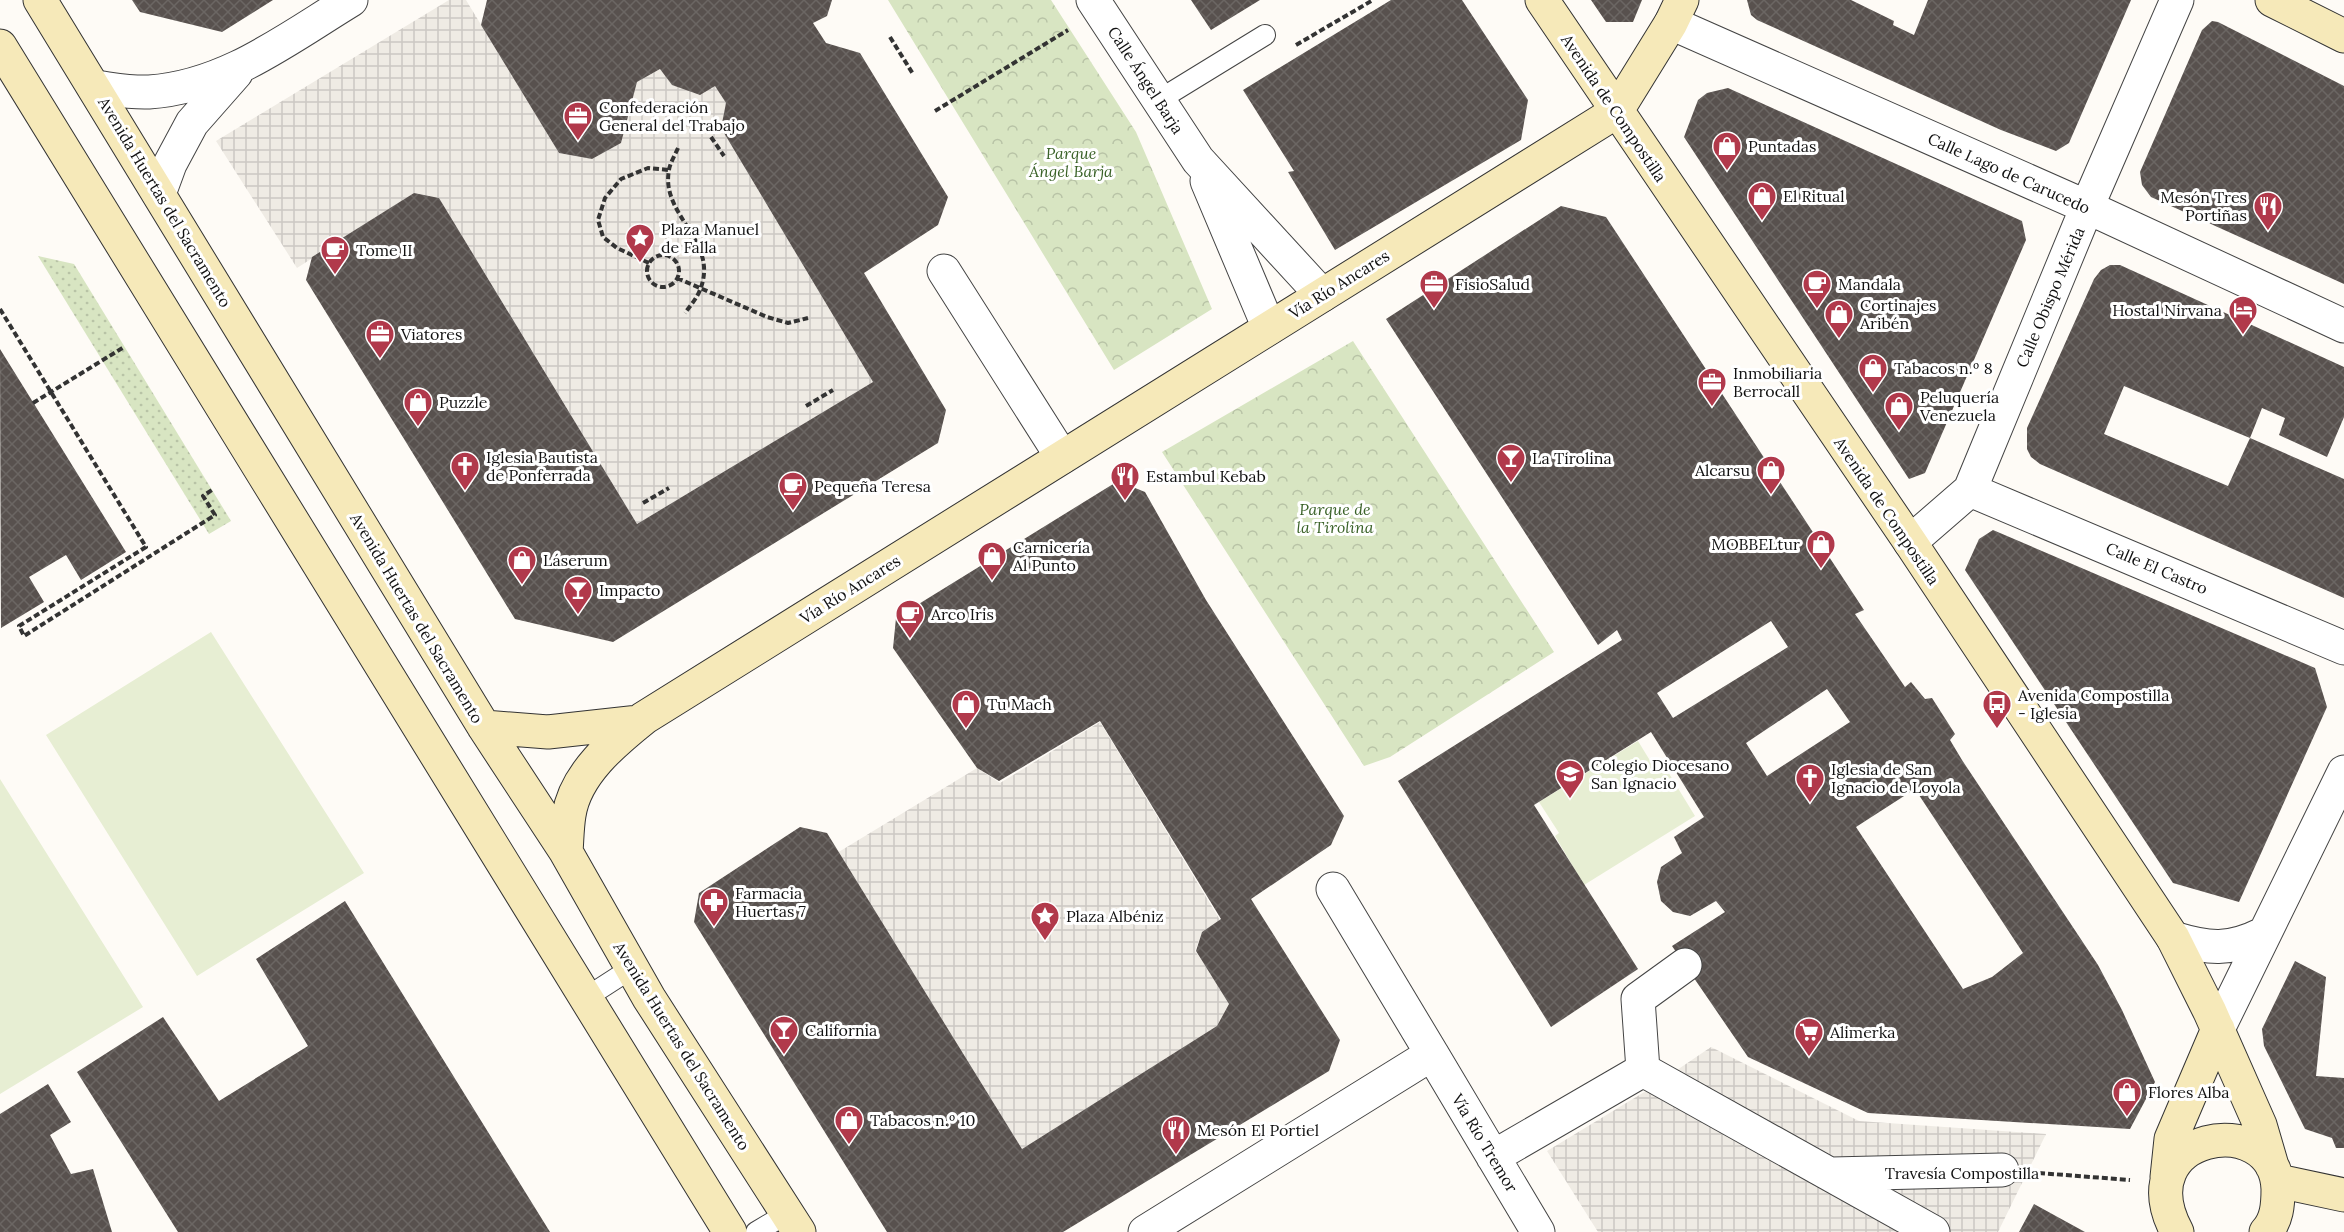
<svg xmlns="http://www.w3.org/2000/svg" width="2344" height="1232" viewBox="0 0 2344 1232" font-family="Lora,serif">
<defs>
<pattern id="park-crowns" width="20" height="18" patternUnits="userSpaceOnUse" patternTransform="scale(1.5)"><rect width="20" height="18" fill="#d8e5c2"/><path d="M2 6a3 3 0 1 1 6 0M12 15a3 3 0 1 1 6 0" fill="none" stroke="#b8c3a6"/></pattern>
<pattern id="garden-dots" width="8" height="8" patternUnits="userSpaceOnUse" patternTransform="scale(1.5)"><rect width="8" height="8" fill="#d8e5c2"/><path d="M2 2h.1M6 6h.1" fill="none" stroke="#b8c3a6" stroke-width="1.8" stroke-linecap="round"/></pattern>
<pattern id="plaza-grid" width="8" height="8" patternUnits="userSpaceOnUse" patternTransform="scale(1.5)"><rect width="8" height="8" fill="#efebe4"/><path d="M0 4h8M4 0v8" fill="none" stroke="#ccc8c3"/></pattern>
<pattern id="building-cross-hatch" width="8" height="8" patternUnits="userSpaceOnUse" patternTransform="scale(1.5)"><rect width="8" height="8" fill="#58514e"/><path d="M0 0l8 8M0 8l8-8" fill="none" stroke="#6b6663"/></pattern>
</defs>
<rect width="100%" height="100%" fill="#fefbf6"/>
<path fill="url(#park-crowns)" d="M888,0H1051L1136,132L1212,309L1114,370Z
M1353,341L1554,652L1390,757L1364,766L1162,452Z"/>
<path fill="url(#garden-dots)" d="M38,256L74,264L231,521L209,534Z"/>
<path fill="#e7eed3" d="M211,632L364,873L197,976L46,735Z
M1638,741L1657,772L1665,767L1695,816L1584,885L1555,836L1559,833L1539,802Z
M0,779L143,1007L0,1094Z"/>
<path fill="url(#plaza-grid)" d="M449,0H466L559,153L592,159L621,143L637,82L660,69L715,86L726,103L721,128L873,382L637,524L439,198L414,193L297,268L216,141Z
M1100,722L1220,920L1202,932L1195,951L1232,1004L1218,1026L1022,1149L837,853L977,768L1000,783Z
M1711,1047L1859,1121L2046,1134L1998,1232H1598L1547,1151L1646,1091Z"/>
<path fill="url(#building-cross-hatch)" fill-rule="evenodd" d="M132,0H273L222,32L140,12Z
M487,0H832L827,16L813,23L826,43L860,53L948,197L938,225L864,273L946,410L938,443L613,642L515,619L306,280L312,257L414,193L439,198L637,524L873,382L721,128L726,103L715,86L700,95L672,85L660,69L637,82L621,143L592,159L559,153L481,25Z
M1191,0H1260L1211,30Z
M1391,0H1462L1528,100L1521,140L1335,250L1288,172L1294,171L1243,90Z
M1591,0H1642L1633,22H1606Z
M1747,0H1851L1894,21L1893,25L1914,35L1928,0H2131L2069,143L2056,151L2001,130L1757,20L1751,15Z
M2212,21L2218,22L2344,86V284L2151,197L2142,185L2140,172L2202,30Z
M1728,88L2022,221L2026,240L1925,473L1909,479L1684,137L1698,100L1707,93Z
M1561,206L1606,217L1864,610L1855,614L1905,687L1911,682L1925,699L1932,698L1955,734L1950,740L1962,760L2098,965L2122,1010L2155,1082L2130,1129L1868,1113L1748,1057L1672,946L1725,912L1716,901L1690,916L1673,912L1661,901L1657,882L1661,867L1682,853L1674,837L1704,817L1651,732L1534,805L1638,969L1551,1027L1398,781L1622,640L1617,630L1598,645L1386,319ZM1771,621L1788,647L1673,718L1657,693ZM1827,689L1850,722L1767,776L1746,743ZM1915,789L2023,953L1992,977L1963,989L1856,827Z
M2110,265H2120L2344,367V417L2327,457L2279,435L2285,418L2262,408L2250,438L2124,386L2104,434L2228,486L2250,438L2344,479V598L2040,464L2031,457L2027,449V428L2094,279L2101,270Z
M0,349L126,552L81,580L66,555L29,577L44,602L1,628Z
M1118,481L1145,492L1206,600L1344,816L1331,845L1251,899L1340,1040L1329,1071L1063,1232H887L694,922L699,893L800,827L827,833L1022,1149L1217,1026L1229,1004L1196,951L1202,932L1221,919L1100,721L999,781L977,768L893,648L896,618Z
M1993,530L2315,668L2327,707L2239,902L2173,883L1965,570L1979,539Z
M345,901L550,1232H178L77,1072L163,1017L219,1101L308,1046L256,959Z
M2295,961L2326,977L2316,1076L2344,1078V1148H2336L2332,1138L2305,1129L2264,1046L2262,1029Z
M48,1084L71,1122L50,1135L71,1174L93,1169L112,1232H0V1114Z
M2034,1204L2085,1232H2019Z"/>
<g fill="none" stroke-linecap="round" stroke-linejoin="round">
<g stroke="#444" stroke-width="22">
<path id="lane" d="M1159,100L1265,35
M584,999L632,968
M756,1232L788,1213"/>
</g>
<g stroke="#444" stroke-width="35">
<path id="street" d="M1093,0L1198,160L1322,295
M1671,23L2087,207L2344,326
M94,87C111,89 131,93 149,92C226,87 287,39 351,0
M1207,181L1269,328
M159,194L170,164L192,123L236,73
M944,271L1062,457
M1970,490L2344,648
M1910,542L1970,490L2087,207L2177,0
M1333,889L1432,1054
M2173,938C2209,949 2229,951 2263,934
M2218,1029L2344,772
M1643,1070L1638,999L1685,965
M1493,1157L1643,1070L1933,1232
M1832,1174L2002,1170
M1145,1232L1432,1054L1538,1232"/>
</g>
<g stroke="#333" stroke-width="35">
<path id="secondary" d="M40,0L484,727L566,852L649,998L799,1232
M1542,0L1910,542L2173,938L2210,1012L2260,1125L2272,1166
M2272,0L2344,36
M0,46L730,1232
M484,727L548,732L639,722
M566,852C567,839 567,827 569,815C575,774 614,742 644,718L1616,112L1671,23L1682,0
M2167,1177L2171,1139L2218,1029
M2278,1181L2344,1195
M2177,1232C2124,1133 2275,1107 2278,1189C2278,1205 2277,1220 2266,1232"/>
</g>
<path stroke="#333" stroke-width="4" stroke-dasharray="6 3" stroke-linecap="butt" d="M890,37L913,74
M1296,45L1373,0
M935,111L1068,30
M711,137L724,156
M678,148C675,155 670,163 669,170C660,216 720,241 700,290C697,298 690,306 685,313
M647 271a16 16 0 1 1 32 0a16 16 0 1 1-32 0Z
M649,263L617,248L603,237L598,220L605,198L621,179L648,168L669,170
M677,278L767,317L788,323L808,318
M0,309L146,547L19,626L24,636L215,515L203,496L212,490
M33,403L124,347
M806,406L833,390
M643,503L669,488
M2039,1173L2130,1180"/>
<use href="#lane" stroke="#fff" stroke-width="20"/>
<use href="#street" stroke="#fff" stroke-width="33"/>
<use href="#secondary" stroke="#f6e9b9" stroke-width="33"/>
</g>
<defs>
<g id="office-pin" transform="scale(1.5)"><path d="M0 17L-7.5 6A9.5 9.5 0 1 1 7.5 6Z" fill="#b1394b" stroke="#fff"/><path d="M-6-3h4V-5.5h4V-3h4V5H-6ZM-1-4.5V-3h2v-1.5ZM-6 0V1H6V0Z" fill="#fff"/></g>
<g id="shop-pin" transform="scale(1.5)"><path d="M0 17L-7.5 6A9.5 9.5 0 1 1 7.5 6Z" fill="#b1394b" stroke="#fff"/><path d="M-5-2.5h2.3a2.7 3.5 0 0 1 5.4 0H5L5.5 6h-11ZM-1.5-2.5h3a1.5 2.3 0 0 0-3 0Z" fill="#fff"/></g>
<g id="restaurant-pin" transform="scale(1.5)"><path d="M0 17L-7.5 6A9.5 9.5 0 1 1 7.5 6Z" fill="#b1394b" stroke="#fff"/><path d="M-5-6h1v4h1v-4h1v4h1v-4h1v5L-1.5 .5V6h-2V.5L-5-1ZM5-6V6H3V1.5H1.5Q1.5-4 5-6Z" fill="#fff"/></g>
<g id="sight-pin" transform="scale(1.5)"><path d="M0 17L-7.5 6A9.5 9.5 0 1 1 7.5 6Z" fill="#b1394b" stroke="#fff"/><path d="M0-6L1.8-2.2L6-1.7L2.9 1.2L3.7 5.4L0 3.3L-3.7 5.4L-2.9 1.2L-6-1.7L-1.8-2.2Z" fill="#fff"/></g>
<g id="cafe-pin" transform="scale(1.5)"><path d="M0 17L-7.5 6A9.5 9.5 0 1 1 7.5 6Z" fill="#b1394b" stroke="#fff"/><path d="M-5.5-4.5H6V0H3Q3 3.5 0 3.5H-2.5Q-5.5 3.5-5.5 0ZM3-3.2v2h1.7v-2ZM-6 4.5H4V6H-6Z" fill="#fff"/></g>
<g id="hotel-pin" transform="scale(1.5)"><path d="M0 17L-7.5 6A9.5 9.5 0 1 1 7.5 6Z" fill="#b1394b" stroke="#fff"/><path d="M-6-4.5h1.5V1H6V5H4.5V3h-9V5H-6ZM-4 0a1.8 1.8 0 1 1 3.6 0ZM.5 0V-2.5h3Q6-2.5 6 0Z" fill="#fff"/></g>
<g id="bar-pin" transform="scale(1.5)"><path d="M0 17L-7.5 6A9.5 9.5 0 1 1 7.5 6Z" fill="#b1394b" stroke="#fff"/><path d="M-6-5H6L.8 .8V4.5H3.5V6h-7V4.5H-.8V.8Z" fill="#fff"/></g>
<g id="church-pin" transform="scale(1.5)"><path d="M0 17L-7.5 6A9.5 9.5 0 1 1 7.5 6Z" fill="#b1394b" stroke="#fff"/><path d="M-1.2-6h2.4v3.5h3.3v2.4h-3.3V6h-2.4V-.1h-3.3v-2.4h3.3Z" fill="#fff"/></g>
<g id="bus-pin" transform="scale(1.5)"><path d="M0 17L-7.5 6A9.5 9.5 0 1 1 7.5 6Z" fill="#b1394b" stroke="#fff"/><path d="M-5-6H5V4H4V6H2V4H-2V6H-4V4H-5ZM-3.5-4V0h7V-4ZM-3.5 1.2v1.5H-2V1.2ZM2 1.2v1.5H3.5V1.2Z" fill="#fff"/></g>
<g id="school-pin" transform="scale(1.5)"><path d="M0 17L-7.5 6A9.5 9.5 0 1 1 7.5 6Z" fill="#b1394b" stroke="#fff"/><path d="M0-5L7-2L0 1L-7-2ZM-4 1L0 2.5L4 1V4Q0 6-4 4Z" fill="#fff"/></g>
<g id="pharmacy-pin" transform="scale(1.5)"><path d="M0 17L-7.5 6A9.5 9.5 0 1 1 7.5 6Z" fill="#b1394b" stroke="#fff"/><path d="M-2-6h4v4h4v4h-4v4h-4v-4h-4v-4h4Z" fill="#fff"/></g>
<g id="supermarket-pin" transform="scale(1.5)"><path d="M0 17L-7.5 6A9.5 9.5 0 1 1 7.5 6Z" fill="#b1394b" stroke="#fff"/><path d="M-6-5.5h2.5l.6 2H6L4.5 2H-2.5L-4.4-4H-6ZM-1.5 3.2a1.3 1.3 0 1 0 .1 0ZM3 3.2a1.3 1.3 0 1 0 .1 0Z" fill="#fff"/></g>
</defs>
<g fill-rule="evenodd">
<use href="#office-pin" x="578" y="116"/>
<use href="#shop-pin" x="1727" y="146"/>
<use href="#shop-pin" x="1762" y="196"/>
<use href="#restaurant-pin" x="2268" y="206"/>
<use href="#sight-pin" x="640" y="238"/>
<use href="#cafe-pin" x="335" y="250"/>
<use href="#office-pin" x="1434" y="284"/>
<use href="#cafe-pin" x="1817" y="284"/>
<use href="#hotel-pin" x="2243" y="310"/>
<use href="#shop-pin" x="1839" y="314"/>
<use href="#office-pin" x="380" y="334"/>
<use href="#shop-pin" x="1873" y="368"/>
<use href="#office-pin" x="1712" y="382"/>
<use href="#shop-pin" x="418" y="402"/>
<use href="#shop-pin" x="1899" y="406"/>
<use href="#bar-pin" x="1511" y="458"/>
<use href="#church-pin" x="465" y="466"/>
<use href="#shop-pin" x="1771" y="470"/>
<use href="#restaurant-pin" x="1125" y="476"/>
<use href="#cafe-pin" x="793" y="486"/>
<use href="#shop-pin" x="1821" y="544"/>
<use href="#shop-pin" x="992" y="556"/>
<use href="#shop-pin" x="522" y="560"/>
<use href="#bar-pin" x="578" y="590"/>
<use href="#cafe-pin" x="910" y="614"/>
<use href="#shop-pin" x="966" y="704"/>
<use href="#bus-pin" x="1997" y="704"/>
<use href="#school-pin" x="1570" y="774"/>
<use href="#church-pin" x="1810" y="778"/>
<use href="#pharmacy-pin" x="714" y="902"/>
<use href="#sight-pin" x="1045" y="916"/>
<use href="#bar-pin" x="784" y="1030"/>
<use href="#supermarket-pin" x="1809" y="1032"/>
<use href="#shop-pin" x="2127" y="1092"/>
<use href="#shop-pin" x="849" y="1120"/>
<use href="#restaurant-pin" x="1176" y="1130"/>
</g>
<g text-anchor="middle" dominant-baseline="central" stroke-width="6" stroke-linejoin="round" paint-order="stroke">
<g font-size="16" fill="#111" stroke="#fff">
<text transform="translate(1146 80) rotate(57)">Calle Ángel Barja</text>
<text transform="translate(1614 108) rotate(56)">Avenida de Compostilla</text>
<text transform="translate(2009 173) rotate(24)">Calle Lago de Carucedo</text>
<text transform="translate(165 202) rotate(59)">Avenida Huertas del Sacramento</text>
<text transform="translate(1339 284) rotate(-32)">Vía Río Ancares</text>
<text transform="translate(2050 297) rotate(-67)">Calle Obispo Mérida</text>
<text transform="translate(1887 511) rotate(56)">Avenida de Compostilla</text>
<text transform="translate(2157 568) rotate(23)">Calle El Castro</text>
<text transform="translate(850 589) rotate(-32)">Vía Río Ancares</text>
<text transform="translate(417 618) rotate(59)">Avenida Huertas del Sacramento</text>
<text transform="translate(682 1046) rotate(58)">Avenida Huertas del Sacramento</text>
<text transform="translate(1485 1143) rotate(59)">Vía Río Tremor</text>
<text x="1962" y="1173">Travesía Compostilla</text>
</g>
<g font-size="16" fill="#111" stroke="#fff" text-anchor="start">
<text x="599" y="107">Confederación<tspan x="599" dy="18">General del Trabajo</tspan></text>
<text x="1748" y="146">Puntadas</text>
<text x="1783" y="196">El Ritual</text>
<text x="2247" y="197" text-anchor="end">Mesón Tres<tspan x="2247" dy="18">Portiñas</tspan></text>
<text x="661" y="229">Plaza Manuel<tspan x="661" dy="18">de Falla</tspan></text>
<text x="356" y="250">Tome II</text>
<text x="1455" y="284">FisioSalud</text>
<text x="1838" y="284">Mandala</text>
<text x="1860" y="305">Cortinajes<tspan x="1860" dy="18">Aribén</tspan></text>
<text x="2222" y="310" text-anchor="end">Hostal Nirvana</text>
<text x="401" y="334">Viatores</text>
<text x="1894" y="368">Tabacos n.º 8</text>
<text x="1733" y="373">Inmobiliaria<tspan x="1733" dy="18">Berrocall</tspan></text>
<text x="1920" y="397">Peluquería<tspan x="1920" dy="18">Venezuela</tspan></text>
<text x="439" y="402">Puzzle</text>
<text x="486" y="457">Iglesia Bautista<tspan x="486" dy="18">de Ponferrada</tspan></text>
<text x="1532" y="458">La Tirolina</text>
<text x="1750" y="470" text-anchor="end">Alcarsu</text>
<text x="1146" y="476">Estambul Kebab</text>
<text x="814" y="486">Pequeña Teresa</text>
<text x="1800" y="544" text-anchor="end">MOBBELtur</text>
<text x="1013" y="547">Carnicería<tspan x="1013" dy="18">Al Punto</tspan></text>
<text x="543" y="560">Láserum</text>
<text x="599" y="590">Impacto</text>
<text x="931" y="614">Arco Iris</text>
<text x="2018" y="695">Avenida Compostilla<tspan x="2018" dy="18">- Iglesia</tspan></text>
<text x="987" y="704">Tu Mach</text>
<text x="1591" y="765">Colegio Diocesano<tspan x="1591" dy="18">San Ignacio</tspan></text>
<text x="1831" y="769">Iglesia de San<tspan x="1831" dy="18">Ignacio de Loyola</tspan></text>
<text x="735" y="893">Farmacia<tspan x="735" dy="18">Huertas 7</tspan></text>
<text x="1066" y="916">Plaza Albéniz</text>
<text x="805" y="1030">California</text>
<text x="1830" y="1032">Alimerka</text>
<text x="2148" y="1092">Flores Alba</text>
<text x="870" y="1120">Tabacos n.º 10</text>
<text x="1197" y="1130">Mesón El Portiel</text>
</g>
<g font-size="16" font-style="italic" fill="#3a6228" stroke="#fff">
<text x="1071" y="153">Parque<tspan x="1071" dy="18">Ángel Barja</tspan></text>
<text x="1335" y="509">Parque de<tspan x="1335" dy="18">la Tirolina</tspan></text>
</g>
</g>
</svg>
